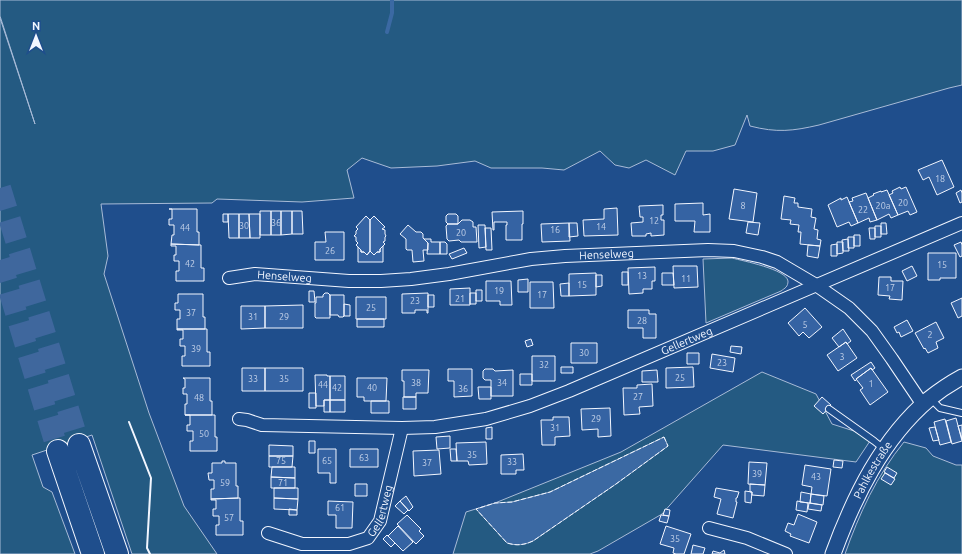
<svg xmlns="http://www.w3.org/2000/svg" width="962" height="554" viewBox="0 0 962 554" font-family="Ubuntu,sans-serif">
<rect width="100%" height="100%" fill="#1f4e8c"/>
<path fill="#245a82" stroke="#a8bbd7" d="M0,0H962V85L949,88L819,125C793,131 777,133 750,126L747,115L735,145L713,151H686L675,175L646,160L629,168L615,165L600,151L564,170L542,168H491L475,161L437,166L391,168L362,158L347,170L354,198L302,202L217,199L212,203L101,204L108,256L104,274L149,413L184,506L217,554H132L92,435L32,455L43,487L52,492L75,554H0V18L35,124L0,16Z
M732,258C743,261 786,269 788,281C788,287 785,288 781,291L706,323L703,259Z
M762,372L816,394L832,424L854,431L870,441L856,462L723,445L662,514L598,551L590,554H453L466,512L495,503L621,452Z
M904,442L926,448L933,456L956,465H962V554H845C859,514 877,475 904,442Z"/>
<path fill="#3b69a3" stroke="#a8bbd7" d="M664,437L668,446L616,484L533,541C524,545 517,546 507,543L476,509L495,503L512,502L550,492Z"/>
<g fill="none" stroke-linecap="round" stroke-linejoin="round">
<path stroke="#3b69a3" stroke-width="4" d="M387,32L392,13V0"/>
</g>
<path fill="#3563a3" stroke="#f2f6ff" d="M942,160L954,187L937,195L929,177L923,180L918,170Z
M900,187L901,189L906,187L917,212L910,215L908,211L898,215L889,195L893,193L892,191Z
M734,189L757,193L753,222L729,219Z
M887,190L898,215L891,218L889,214L877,220L868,198L874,195L873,194L881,191V192Z
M961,190L962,193V202L960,203L956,193Z
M866,193L877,220L870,222L869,218L858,223L849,202L853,201L852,198Z
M784,196L795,198L794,203H798V207L812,209L811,217L816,218L814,229L818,230L817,239L821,240L820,246L800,244L801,232H798L799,225L790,224L791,220L781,219Z
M847,197L858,223L851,226L849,222L837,227L828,205L841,198V200Z
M703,203V215L710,214V232H694L695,221H675V204Z
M663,205V215H661V220H664V235L651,236V233L646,234V236H632L631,223L643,222V217H640L639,206Z
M617,208L618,235L584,236L583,220L604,219V209Z
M169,209H197V232H199V245L171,244L172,235H174V225H169V219H172V209Z
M260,211H271V235H260Z
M271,211H281V235H271Z
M281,211H292V234L281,235Z
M292,211H302L303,234H292Z
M523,211V224H522V240H506V225H507V222H494V230H493L492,212Z
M223,214H228V222H223Z
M228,214H239V238H229Z
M239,214H249L250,238H239Z
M249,214H260V238H250Z
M448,214H456L458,216V224H448L446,222V216Z
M366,216L370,220V251L367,255L364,252H361V250L356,245L358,243L356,241V237L354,236L356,234V231L358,229L356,227Z
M374,216L385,227L382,229L385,230V234L386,236L385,237V241L383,242L385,244L380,249V252H377L374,255L370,251V220Z
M462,220H470L473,222V227H476L477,242H461L459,240L449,241L447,239L446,226L448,224H458Z
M748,222L760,223L758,235L746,233Z
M569,223L570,241L542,242L541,224Z
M569,223H577L578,236L569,237Z
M881,223H886L887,234H881Z
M408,225L416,232H421L423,234V238L428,243V250H423L424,261L413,262L412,250H407L406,249V239L400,234Z
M478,225H485L486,247L479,248Z
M875,226H881V237H875Z
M485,228H491L492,250H486Z
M869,228H875V239H870Z
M325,232H344V260H315V242H326Z
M854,235H860V246H854Z
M848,237H854V248H848Z
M424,239H431V242H440V254H427L428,243Z
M848,239L849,251H843L842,240Z
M440,242H445L447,244V254H440Z
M837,242H843V253L837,254Z
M961,242L962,245V256L960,257L954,245Z
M171,244L201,245V268H204V281H176V271H179V261H174V255H176V246H171Z
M837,244V256H831V245Z
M808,245L820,246L818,258L807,256Z
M383,246V262H358V247L361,250V252H364L367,255L370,251L374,255L377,252H380V249Z
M464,248L467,253L452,259L449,254Z
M928,253H956V278H940V280H928Z
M673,266H697L698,287L674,288Z
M912,266L917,276L907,281L902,271Z
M655,267V281H652V289H643V293L629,294L628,268Z
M622,272H628V285H622Z
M596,273V295L569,296V274Z
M662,273H673L674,285H662Z
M596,275H602V286L596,287Z
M879,277H891V281H903L902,300L889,299L890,296L878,295Z
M528,279V292H518V280Z
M486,281H511L512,305H500V301H486Z
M530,282H553L554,308H530Z
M569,283V296H561L560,284Z
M470,288V305H450V289Z
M476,290H482V301H476Z
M309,291H314L315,302H309Z
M325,293H328L330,295V318H316L315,317V303H316V297H323V295Z
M428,293V313H427V310H415V313H402V294Z
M470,293H476V304H470Z
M178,294H203V317H205V329H177V319H180V310H175V303H178Z
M330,295H344V316L343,317H339L338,315H330Z
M428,295H434V307H428Z
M356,297H386V319H356Z
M962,298V316L958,318L951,303Z
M344,304L350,305V316H344Z
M303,305V328H265V306Z
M241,306H265V328L241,329Z
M805,308L822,327L809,338L803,332L799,336L788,323Z
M628,310H649V314H656V338H643V328H628Z
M357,319H384V327H357Z
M907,320L913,331L901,337L899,332L897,333L894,327Z
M936,322L944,338L936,342L938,348L928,353L925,348L924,349L915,333Z
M177,329H207V352H210V366H182V356H185V346H180V339H183V330H177Z
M843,329L851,341L847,344L846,342L839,347L832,338Z
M531,339L533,345L527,347L525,341Z
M846,342L857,358L838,371L827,355Z
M571,343H597V363H571Z
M731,346L742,347L741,354L730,352Z
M687,353H699V364H687Z
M712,354L735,358L733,372L710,368Z
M532,356H555V381H532Z
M871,362L875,368L872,370L871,368L856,379H857L855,381L851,375Z
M561,367H573V373H561Z
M693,367L694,387L666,388V368Z
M242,368H265V391H242Z
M265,368H303V391H265Z
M871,368L888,392L870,405L860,390L863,388L856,379Z
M448,369H472V396L454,397V381H448Z
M485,369H493L495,371L513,370V396H491V380H485L483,378V371Z
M402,370H429L428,393H416V397H404V381H402Z
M657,370L658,382H642V371Z
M520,374H532V385H520Z
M315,375H327V376H330V400H324V406H316Z
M330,376H345V400H330Z
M183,378H210V401H212V415H185V404H187V394H183V388H185V379Z
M357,378H387L386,401H364V397H357Z
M652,384L653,406L639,407L640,414L624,415L623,388H637V385Z
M478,387H491V399H479Z
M309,393H316V408H309Z
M403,397H416V409H403Z
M822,397L831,405L823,414L814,406Z
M324,400H330V412H324Z
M330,400H345V412H330Z
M371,401H389V413H371Z
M610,408L611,436L598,437V429L582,430L581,409Z
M185,415H215V437H217V451H190V441H193V431H187V425H190V415Z
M553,417H569L570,436L555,437V445H542L541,420H553Z
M956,418L962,441L952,444L946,421Z
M945,419L951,442L940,445L934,422Z
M962,425V439L958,426Z
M492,427V439H486V428Z
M935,427L939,440L933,441L929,428Z
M450,436V448L437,449L436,437Z
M309,441H315V453H309Z
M486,442L487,464L469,465L468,461H457L456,443Z
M269,445L293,446V456H269Z
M318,449H336V483H330V473H318Z
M350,449H378V467H350Z
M450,449H456L457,461H451Z
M439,450L441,474L414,476L413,451Z
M523,454L524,470H516V474H501V455Z
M269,456H293L292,467H269Z
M834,460L843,461L842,468L833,467Z
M222,461H225V463H236V486H238V498L211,499V489H214V480H209L208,473H212V463H222Z
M749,462L767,463L765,485L748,484Z
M805,465L831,469L827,496L811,494L812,487L802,485Z
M272,467H295V478L271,477Z
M887,467L897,473L894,478L884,472Z
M885,473L895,479L891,485L881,479Z
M271,477L295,478V488H271Z
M355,484H367V496H355Z
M750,484L765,485L764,496L752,495V492H750Z
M274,488H298V499L274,498Z
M716,488L739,492L737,498H736V502H737L733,518L717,514L721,499L714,497Z
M745,491L752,492L751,503L745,502Z
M801,492L811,494L810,503L800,502Z
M811,494L824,496L823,505L810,503Z
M406,496L413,507L409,511L400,501Z
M240,498V521H243V535H216V525H219V516H213V509H216V500H211V499Z
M274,498L298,499L297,510L274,509Z
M328,501L353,502L352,528H336V515H328Z
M400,501L408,510L404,514L395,506Z
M797,501L808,503L807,512L796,510Z
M809,503L822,505L821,511L808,509Z
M289,509L297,510V515H289Z
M665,509L670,510L669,516L663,515Z
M798,514L817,522L809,543L790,536L791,534L785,531L788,523L794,525Z
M407,515L421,529L419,531L424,536L416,544L397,524Z
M661,515L669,516L667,523L659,521Z
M398,526L413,542L403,551L388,536Z
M666,526L691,534L684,554H676L673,553L674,548L660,544Z
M387,535L395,543L391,547L383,539Z
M693,545L705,548L703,554H691Z
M724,550L725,554H712L713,551L720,553Z"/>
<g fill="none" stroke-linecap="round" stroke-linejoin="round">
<path stroke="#3f679d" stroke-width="22" stroke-dasharray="22 11" stroke-linecap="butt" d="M0,188L79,445
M0,260L58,451"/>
<g stroke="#f2f6ff" stroke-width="8">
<path id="service" d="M930,398L940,408L962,413
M829,409L874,441L884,449"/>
</g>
<g stroke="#f2f6ff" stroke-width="14">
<g id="minor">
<path id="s1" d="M229,278L255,274L349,281H381L411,279L449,274L531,259L565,256L708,250L734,251L762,257L777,262L816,285L849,308L872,331L892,359L923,405"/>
<path id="s2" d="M239,419L247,420L262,425L402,428L435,427L486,419L530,406L569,391L962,223"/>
<path d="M709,528L747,538L786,554"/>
<path id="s3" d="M268,533L302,544H349L368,538L380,521L402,428"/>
</g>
</g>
<g stroke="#f2f6ff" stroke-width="17">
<g id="tertiary">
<path id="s4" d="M833,554C854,497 882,439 929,399C939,391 951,383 962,377"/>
</g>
</g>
<g stroke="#f2f6ff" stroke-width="24">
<path id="motorway" d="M79,445L117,554
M58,451L93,554"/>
</g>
<use href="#service" stroke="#1f4e8c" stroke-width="6"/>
<use href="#minor" stroke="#1f4e8c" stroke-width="12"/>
<use href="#tertiary" stroke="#1f4e8c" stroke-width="15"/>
<use href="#motorway" stroke="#1f4e8c" stroke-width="22"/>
<path stroke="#f2f6ff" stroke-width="1" stroke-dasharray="5 2" stroke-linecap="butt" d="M664,437L668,446L616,484L533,541C524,545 517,546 507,543L476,509L495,503L512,502L550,492Z"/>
<path stroke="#f2f6ff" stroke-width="2" d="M129,422L151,478L147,548L150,554"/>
</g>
<g text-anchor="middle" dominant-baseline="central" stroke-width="3" stroke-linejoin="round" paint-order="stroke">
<g font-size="9" fill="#c3d1e8">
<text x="940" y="179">18</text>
<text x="903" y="203">20</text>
<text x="743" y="206">8</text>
<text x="883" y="206">20a</text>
<text x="863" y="210">22</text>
<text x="654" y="221">12</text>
<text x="276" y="223">36</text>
<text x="244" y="226">30</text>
<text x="601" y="227">14</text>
<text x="185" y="228">44</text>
<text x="555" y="230">16</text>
<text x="461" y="233">20</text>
<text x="330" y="251">26</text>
<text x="190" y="264">42</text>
<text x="942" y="265">15</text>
<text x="642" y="276">13</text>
<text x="686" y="279">11</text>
<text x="582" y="285">15</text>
<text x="890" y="288">17</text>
<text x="499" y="291">19</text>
<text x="542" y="295">17</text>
<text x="460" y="299">21</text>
<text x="415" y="301">23</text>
<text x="371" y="308">25</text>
<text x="191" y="313">37</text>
<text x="253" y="317">31</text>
<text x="284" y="317">29</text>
<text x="642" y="321">28</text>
<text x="805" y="325">5</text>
<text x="930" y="335">2</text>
<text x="196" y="349">39</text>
<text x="584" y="353">30</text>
<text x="842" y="357">3</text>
<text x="722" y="363">23</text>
<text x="544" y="365">32</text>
<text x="680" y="378">25</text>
<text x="253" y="379">33</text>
<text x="284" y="379">35</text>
<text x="416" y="383">38</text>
<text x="502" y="383">34</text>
<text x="871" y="384">1</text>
<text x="323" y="385">44</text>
<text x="337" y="388">42</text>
<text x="372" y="388">40</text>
<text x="463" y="389">36</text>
<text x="638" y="397">27</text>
<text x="199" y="398">48</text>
<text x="596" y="419">29</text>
<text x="555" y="428">31</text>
<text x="204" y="434">50</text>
<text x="472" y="455">35</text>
<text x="364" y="458">63</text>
<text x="281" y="461">75</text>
<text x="327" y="461">65</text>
<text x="512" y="462">33</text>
<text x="427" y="463">37</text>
<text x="757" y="474">39</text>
<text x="816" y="477">43</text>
<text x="225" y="483">59</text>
<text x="283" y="483">71</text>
<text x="340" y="508">61</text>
<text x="229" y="518">57</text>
<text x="675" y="539">35</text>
</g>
<g font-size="11" fill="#f2f6ff" stroke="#1f4e8c">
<text stroke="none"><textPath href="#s1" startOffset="380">Henselweg</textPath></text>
<text stroke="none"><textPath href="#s1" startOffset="56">Henselweg</textPath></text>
<text stroke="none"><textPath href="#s2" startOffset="464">Gellertweg</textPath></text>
<text stroke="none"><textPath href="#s4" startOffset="93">Pahlkestraße</textPath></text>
<text stroke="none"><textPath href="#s3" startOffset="133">Gellertweg</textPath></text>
</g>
</g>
<g transform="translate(36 36)" stroke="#1f4e8c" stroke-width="3" paint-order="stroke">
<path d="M0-3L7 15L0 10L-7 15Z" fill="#f2f6ff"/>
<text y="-6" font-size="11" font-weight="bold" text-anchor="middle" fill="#f2f6ff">N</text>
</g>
</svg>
